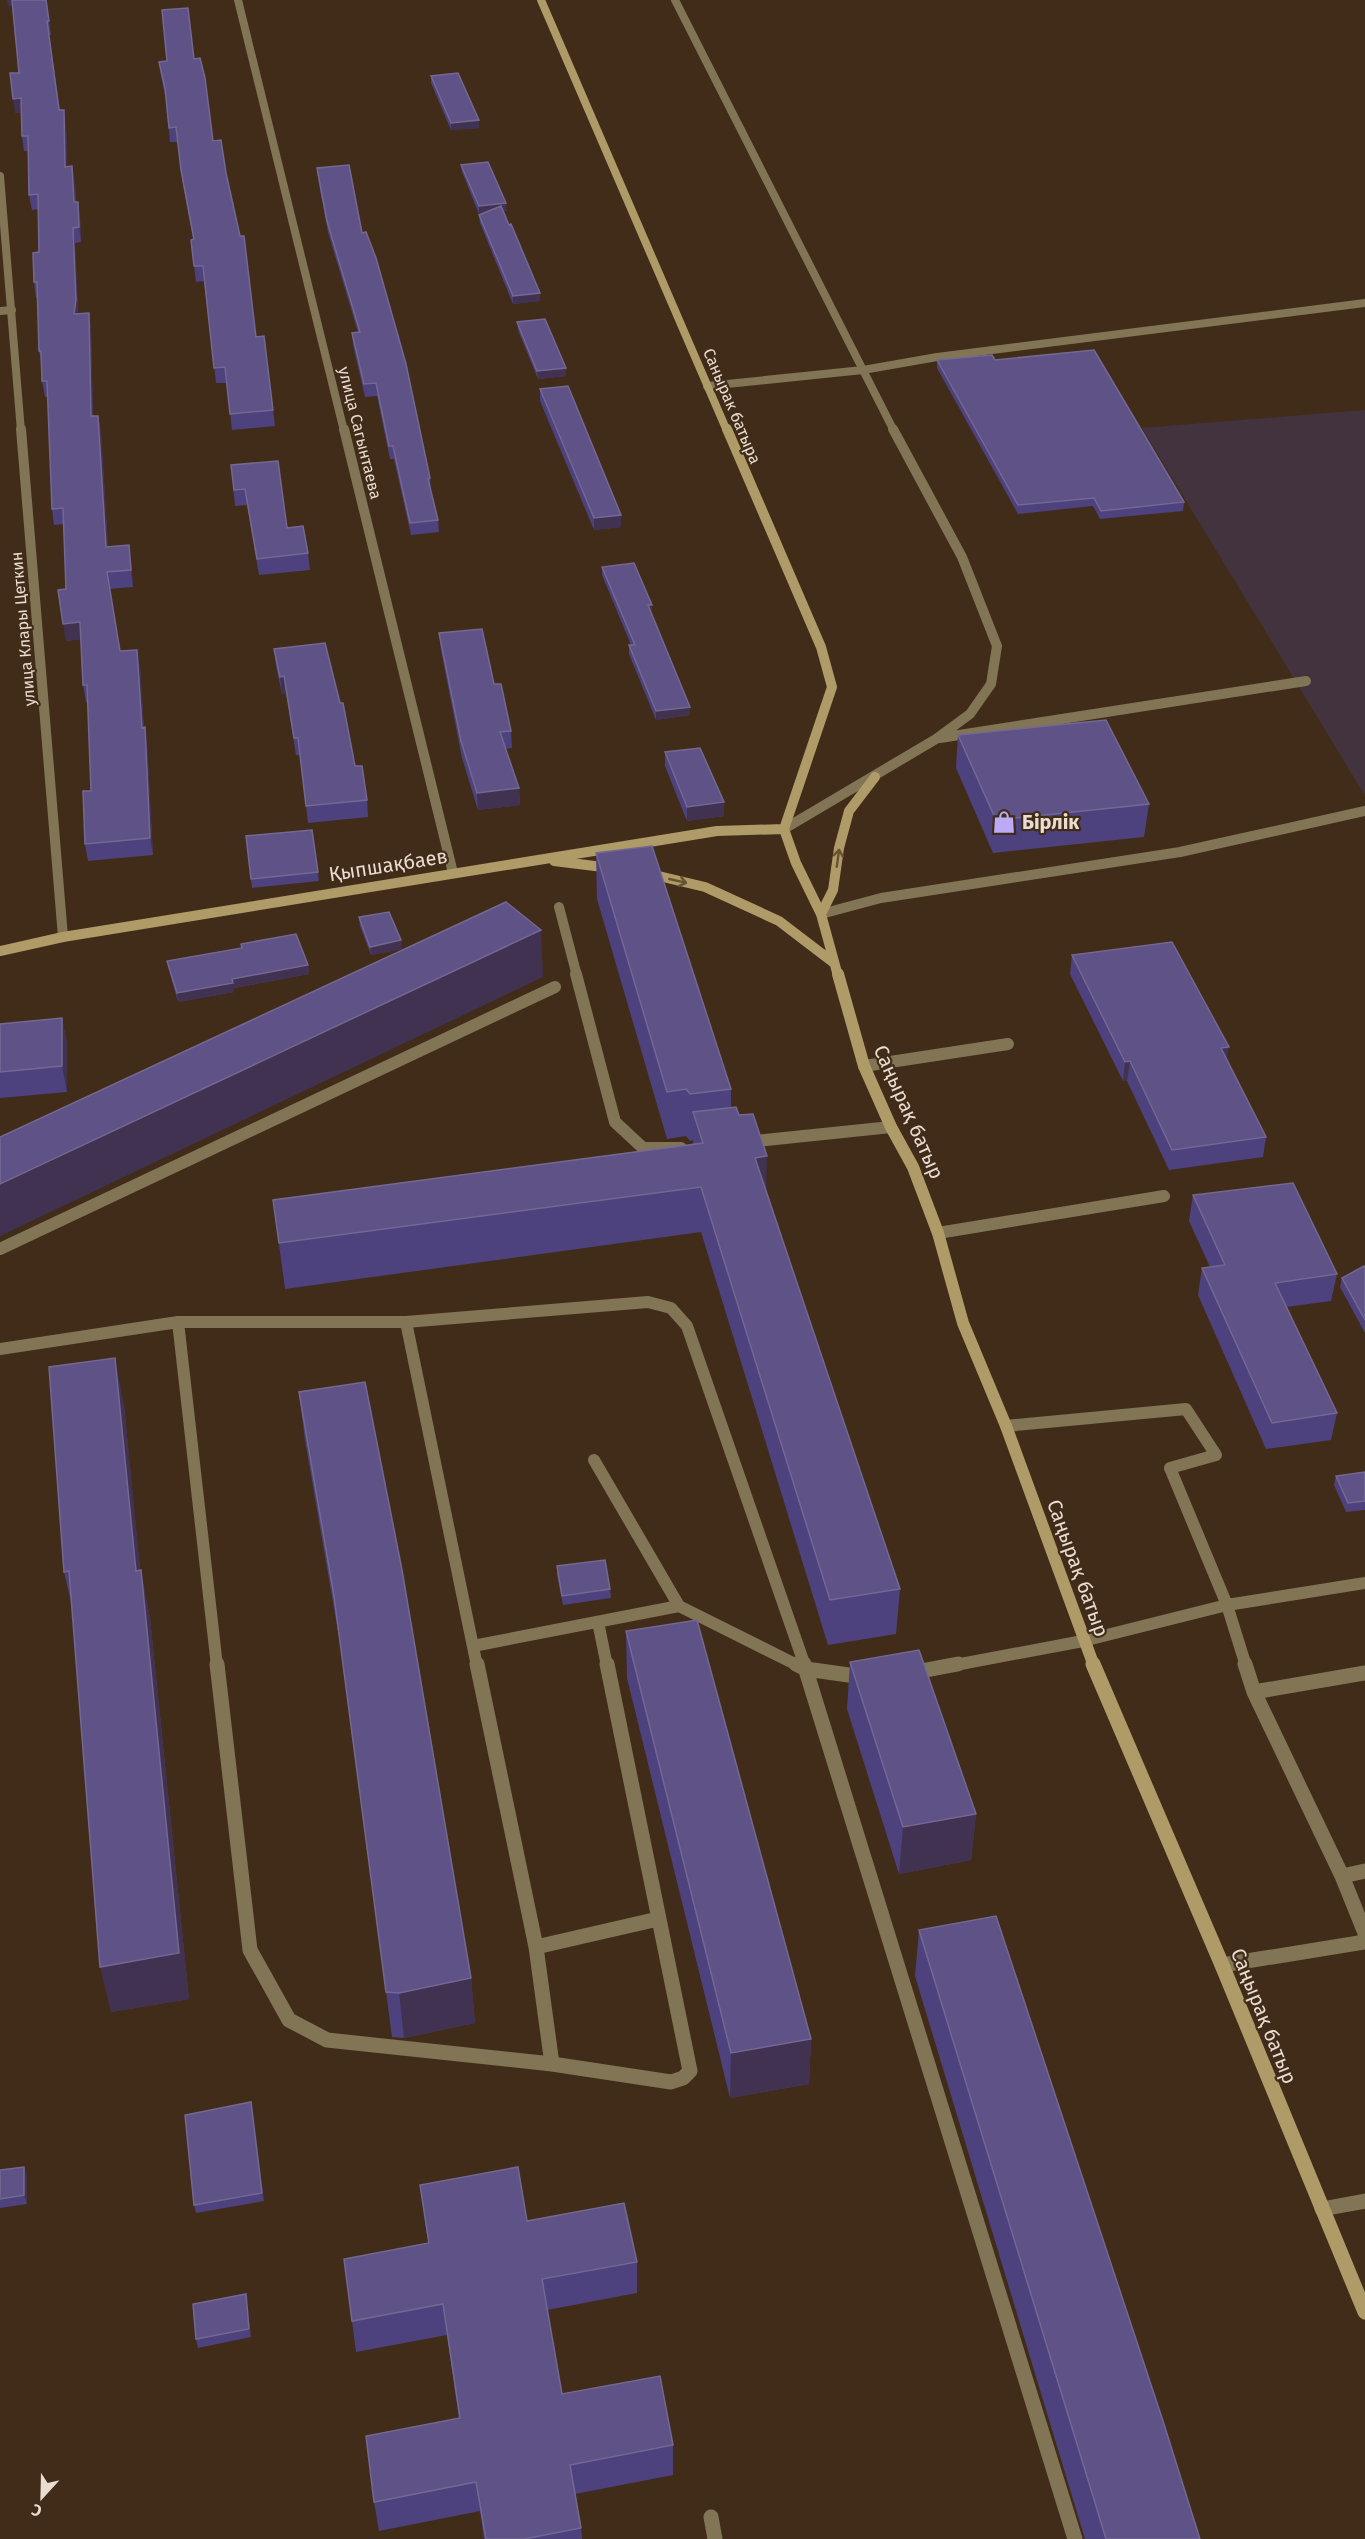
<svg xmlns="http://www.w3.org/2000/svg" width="1365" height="2539" viewBox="0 0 1365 2539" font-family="'Fira Sans',sans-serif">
<rect width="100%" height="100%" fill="#412c19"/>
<path fill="#43333f" d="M1365,410V793L1364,794L1142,428Z"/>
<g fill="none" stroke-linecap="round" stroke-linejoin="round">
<path stroke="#817555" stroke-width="8" d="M675,0L863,370"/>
<path stroke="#817555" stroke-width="10" d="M559,907L577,976
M821,914L881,898L1180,852L1365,811"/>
<path stroke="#817555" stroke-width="12" d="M576,974L615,1122L643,1148H681
M746,1142L891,1127
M938,1233L1164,1196
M0,1249L555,987
M178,1322L217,1666
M406,1322L477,1666
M0,1349L178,1322H406L648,1302L671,1308L687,1326L805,1666
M1006,1426L1186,1409L1216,1455L1170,1468L1227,1605L1246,1666
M594,1460L679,1606L799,1666
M598,1622L607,1666
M473,1646L679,1606
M950,1666L1083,1641L1227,1605L1365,1583"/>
<path stroke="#817555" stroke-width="15" d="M217,1664L250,1950L289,2020L327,2040L552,2064L671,2082L683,2078L690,2071L607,1664
M477,1664L536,1947L552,2064
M796,1664L806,1669L863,1677
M804,1664L1075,2539
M1245,1664L1254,1692L1342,1876L1365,1933
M910,1673L958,1664
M1254,1692L1365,1673
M1342,1876L1365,1871
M536,1947L658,1919
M1222,1965L1365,1942
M1322,2209L1365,2201
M711,2517L715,2539"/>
<path stroke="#817555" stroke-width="8" d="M238,0L344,431
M0,176L21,431
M0,311L12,310
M863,370L894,431
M707,386L863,370L937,357L1365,303"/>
<path stroke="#817555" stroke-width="10" d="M21,429L63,937
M344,429L453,873
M940,738L1306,681
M784,829L936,739L970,714L991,684L997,646L962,557L893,429"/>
<path stroke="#817555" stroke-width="12" d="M864,1066L1008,1044"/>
<path stroke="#ae9b67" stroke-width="8" d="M541,0L727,431"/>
<path stroke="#ae9b67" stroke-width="10" d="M727,429L821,647L832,687L784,829
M784,829L796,863L821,914L838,976
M554,861L611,868
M646,873L705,887L779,921L834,963
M821,914L833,890L839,848L849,811L875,777
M0,951L63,937L717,831L784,829"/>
<path stroke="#ae9b67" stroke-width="12" d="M838,974L864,1066L891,1127L913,1167L938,1233L963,1323L1006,1426L1094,1666"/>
<path stroke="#ae9b67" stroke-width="15" d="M1093,1664L1222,1965L1365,2312"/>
</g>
<path fill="#4d427d" d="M46,0L51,35H49L60,110L66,125L67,167L75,181L76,202L80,217L81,242L75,243L78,314L89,313L91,329L93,416H98L101,432L108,547L129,545L131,561L133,587L109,589L120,651L140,667L144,728L147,744L153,855L88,861L85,844L91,791L88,702H86L83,685L81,639L66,641V589L64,524L54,525L52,509L48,397H45L42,381V367L39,351L38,298H36L34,282L39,252L38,209L32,210L29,195L28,151H24L22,136L21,113H15L19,73L12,6H8Z
M194,59L213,141L226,173L256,337L273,410L275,426L232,430L227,383H216L204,281L196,282L191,240L193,239L183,185L178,142H170L166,100L161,76L159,62Z
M431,76L479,128L451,130L431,83Z
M461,165L507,211H503L540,301L513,304L480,223L479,215L484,213L479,214L462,172Z
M317,168L362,233L430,478L431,491L438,520L439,532L411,535L394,459H390L377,396L365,397L353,345L352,333L358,332L328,232L318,179Z
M517,322L566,368V376L538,379L518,330Z
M937,360H995L1184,502L1183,511L1100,519L1093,506L1018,514L937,368Z
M540,389L621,527L594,530L540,401Z
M231,465L287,528L308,553L310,570L259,575L247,505L235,506Z
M602,567L652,605L651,613L690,715L656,720L629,654V645H631L602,575Z
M439,633L494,684L511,731L512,748L505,749L519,788L520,805L478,810L462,758L441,650Z
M274,649L355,766L367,800L368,817L308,823L300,755H296L286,693L282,694L276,666Z
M958,735L1149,804L1144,837L993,853L956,768Z
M665,752L724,802V816L687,821L665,766Z
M312,830L319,881L252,888L246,836Z
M596,853L731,1089V1108L766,1192L900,1589L896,1634L828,1645L701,1232L285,1289L273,1200L693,1145V1140L690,1141L686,1136L667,1139L597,899Z
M359,917L402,949L371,955L360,926Z
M241,944L308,965L309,974L234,988V992L178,1002L169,970L167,961L241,948Z
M1072,955L1227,1059L1266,1137L1263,1157L1169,1170L1127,1081H1123L1070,974Z
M62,1018L67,1044V1092L0,1098V1024Z
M1193,1195L1337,1274L1331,1301L1286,1307L1337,1413L1331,1440L1266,1449L1198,1295L1202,1268L1210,1267L1189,1221Z
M1365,1267V1333L1340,1287L1342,1278Z
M299,1392L471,1978L475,2023L404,2038L392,2037L340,1643L305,1440Z
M124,1405L140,1571L150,1618L189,1999L111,2012L72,1606L64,1572Z
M1365,1472V1510L1346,1512L1334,1485L1336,1476Z
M557,1566L610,1589L611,1598L563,1605L557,1575Z
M626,1631L811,2039L809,2084L730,2098L627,1678Z
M850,1662L976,1814L971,1860L899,1874L847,1709Z
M919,1930L1200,2539H1085L915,1976Z
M251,2102L264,2201L196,2213L194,2205Z
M24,2167L27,2176V2204L0,2208V2170Z
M420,2185L527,2221L637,2262V2293L547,2310L562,2394L673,2445V2475L575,2494L581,2528L582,2539H484L480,2511L379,2531L374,2502L459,2419L447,2335L356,2352L352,2321L428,2243Z
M246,2294L251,2337L198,2348L196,2339Z"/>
<path fill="#413251" d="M7,0H12L13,6H8Z
M21,98L23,113H15L13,99Z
M64,110L66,125L68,182L65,167Z
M479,120V128L451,130V123Z
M72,166L75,181L76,217L74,202Z
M78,202L80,217L81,242L79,227Z
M506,203L507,211L479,214V206Z
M73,228L75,243L78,316L74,314Z
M540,293V301L513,304V296Z
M89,313L91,329L93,432L91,416Z
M566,368V376L538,379L537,371Z
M98,416L101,432L109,563L106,547Z
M621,515V527L594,530V518Z
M129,545L131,561L133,587L131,570Z
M648,605H652V613L648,614Z
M80,622L83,639L66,641L63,624Z
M137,650L140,667L145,745L142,728Z
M284,676L286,693L282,694L280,677Z
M690,707V715L656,720V711Z
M145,727L147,744L153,855L150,838Z
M519,788L520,805L478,810L477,793Z
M724,802V816L687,821V807Z
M541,930L543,977L0,1236V1184Z
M401,940L402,949L371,955L370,947Z
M308,965L309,974L234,988V992L178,1002L177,993L232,979Z
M62,1018L67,1044V1092L62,1066Z
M1229,1047L1225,1067L1221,1048Z
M1130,1061L1127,1081H1123L1125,1062Z
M767,1156L766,1202L755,1158Z
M115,1358L124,1405L145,1618L136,1571Z
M141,1570L150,1618L189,1999L111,2012L100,1967Z
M976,1814L971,1860L899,1874L903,1827Z
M471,1978L475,2023L404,2038L399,1993Z
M811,2039L809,2084L730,2098L731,2053Z
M251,2102L253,2111L264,2201L262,2193Z
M24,2167L27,2176V2204L24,2195Z
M246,2294L247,2302L251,2337L249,2329Z"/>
<path fill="#5e5286" stroke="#746892" stroke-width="1.5" d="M12,0H46L49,21H47L59,110H64L65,167L72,166L74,202H78L79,227L73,228L76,300L74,314L89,313L91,416H98L106,547L129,545L131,570L107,572L120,651L137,650L142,728L145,727L150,838L85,844L83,791H91L87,685H83L80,622L63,624L58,590L66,589L63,508L52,509L47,381H42L41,351H39L37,282H34L33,253L39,252L38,194L29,195L28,136H22L21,98L13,99L10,73H19Z
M188,8L194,59L200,58L205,78L213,141L221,140L226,173L240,236H244L256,337L264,336L273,410L230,414L225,367L214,368L203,266H194L191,240L194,239L181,170L176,127L169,128L165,88L159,62L167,61L162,10Z
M458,73L479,120L451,123L431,76Z
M488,162L506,203L479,206L461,165Z
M349,165L362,233L366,232L376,258L406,364L430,478L428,479L438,520L410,523L393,446H389L376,383L364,384L352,333L360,332L327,221L317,168Z
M501,206L509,225L511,224L540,293L513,296L479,215Z
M545,319L566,368L537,371L517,322Z
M1094,350L1184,502L1101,511L1094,498L1018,505L937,360L992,355L995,360Z
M568,386L621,515L594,518L540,389Z
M278,461L287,528L303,526L308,553L257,559L245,489L234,490L231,465Z
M634,563L652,605H648L690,707L656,711L629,645H635L602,567Z
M482,629L494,684H501L511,731L500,732L519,788L477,793L461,741L439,633Z
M325,643L340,703H343L355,766H362L367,800L306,806L298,738H294L284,676L280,677L274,649Z
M1106,720L1149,804L996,820L958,735Z
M700,748L724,802L687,807L665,752Z
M312,830L318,872L251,879L246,836Z
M652,846L731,1089L690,1094L686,1089L667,1092L596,853Z
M506,902L541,930L0,1184V1137Z
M389,912L401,940L370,947L359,917Z
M296,934L308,965L232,979L233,983L177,993L167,961L242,948L241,944Z
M1172,942L1229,1047L1221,1048L1266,1137L1172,1150L1130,1061L1125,1062L1072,955Z
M62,1018V1066L0,1072V1024Z
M736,1107L739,1115L753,1114L767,1156L755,1158L900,1589L830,1600L701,1187L279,1243L273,1200L703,1143L693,1112Z
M1293,1183L1337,1274L1275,1283L1337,1413L1272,1423L1202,1268L1225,1265L1193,1195Z
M1364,1266L1365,1267V1320L1342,1278Z
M115,1358L136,1571L141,1570L179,1953L100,1967L69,1571L64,1572L49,1367Z
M365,1382L402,1570L471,1978L399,1993L386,1992L334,1596L299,1392Z
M1365,1472V1501L1348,1503L1336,1476Z
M605,1560L610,1589L562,1596L557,1566Z
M697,1620L811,2039L731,2053L626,1631Z
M919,1650L976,1814L903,1827L850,1662Z
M996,1916L1163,2421L1200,2539H1106L1093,2496L919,1930Z
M251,2102L262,2193L194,2205L185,2115Z
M24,2167V2195L0,2199V2170Z
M518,2167L527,2221L624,2203L637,2262L542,2279L562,2394L660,2376L673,2445L570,2465L581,2528L524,2539H486L476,2482L374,2502L366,2436L460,2418L443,2304L352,2321L344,2259L429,2243L420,2185Z
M246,2294L249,2329L196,2339L193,2304Z"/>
<defs><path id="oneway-shaft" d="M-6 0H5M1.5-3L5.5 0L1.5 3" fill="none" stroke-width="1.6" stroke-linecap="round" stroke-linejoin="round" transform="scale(1.5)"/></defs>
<g stroke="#675334">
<use href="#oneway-shaft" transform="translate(838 858) rotate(-82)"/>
<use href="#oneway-shaft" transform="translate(678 881) rotate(13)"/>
</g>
<defs>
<g id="shop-bare" transform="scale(1.8)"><path d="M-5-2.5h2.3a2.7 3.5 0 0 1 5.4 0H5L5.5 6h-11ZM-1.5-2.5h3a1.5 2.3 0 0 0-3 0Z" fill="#bbaaf6" stroke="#412c19" stroke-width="2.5" paint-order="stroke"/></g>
</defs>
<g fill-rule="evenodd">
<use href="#shop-bare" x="1004" y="822"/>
</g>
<g text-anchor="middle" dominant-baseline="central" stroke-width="4.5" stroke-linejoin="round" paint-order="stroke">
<g font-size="16" fill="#eadcd1" stroke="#412c19">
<text transform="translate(732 406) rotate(67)">Санырак батыра</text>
<text transform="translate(360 433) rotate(76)">улица Сагынтаева</text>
<text transform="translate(23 629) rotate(-95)">улица Клары Цеткин</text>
</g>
<g font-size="20" font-weight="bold" fill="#eadcd1" stroke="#412c19" text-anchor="start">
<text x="1022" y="822">Бірлік</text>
</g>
<g font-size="20" fill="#eadcd1" stroke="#412c19">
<text transform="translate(388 865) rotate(-9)">Қыпшақбаев</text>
<text transform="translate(909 1112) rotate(66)">Саңырақ батыр</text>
<text transform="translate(1078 1568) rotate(70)">Саңырақ батыр</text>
<text transform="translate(1264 2016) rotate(68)">Саңырақ батыр</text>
</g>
</g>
<g transform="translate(42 2497) rotate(202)" stroke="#412c19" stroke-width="4.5" paint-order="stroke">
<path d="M0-4.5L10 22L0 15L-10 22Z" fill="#eadcd1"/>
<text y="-9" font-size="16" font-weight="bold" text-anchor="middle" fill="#eadcd1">С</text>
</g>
</svg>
